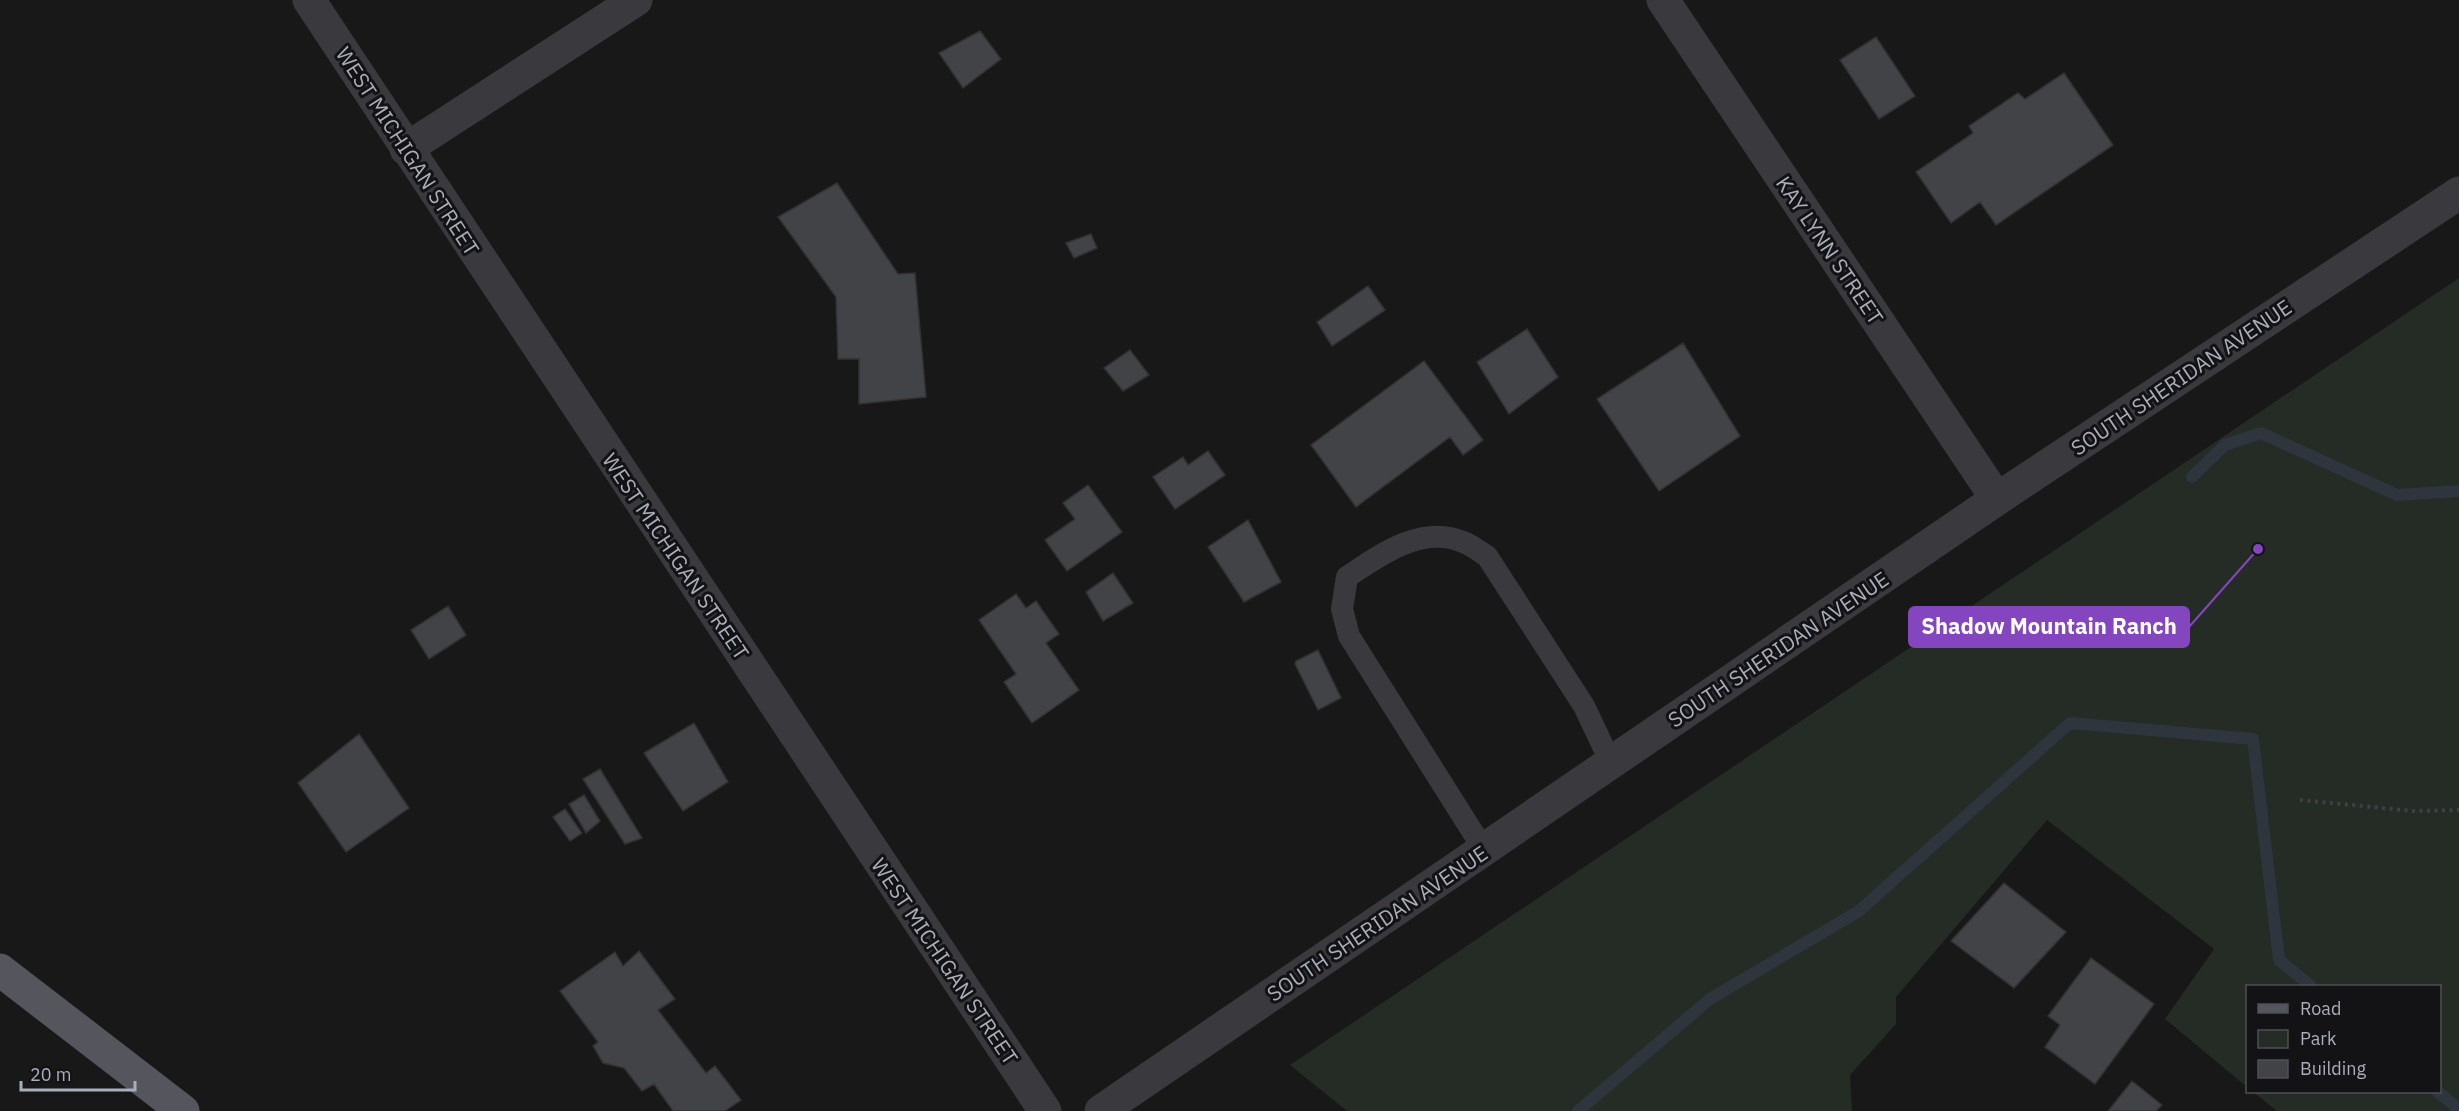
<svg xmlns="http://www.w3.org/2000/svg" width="2459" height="1111" viewBox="0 0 2459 1111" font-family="'IBM Plex Sans',sans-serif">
<rect width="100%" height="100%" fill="#181819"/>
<path fill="#242c25" d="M2459,278V1111H2277L2253,1092H2440V986H2248L2247,1087L2165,1019L2214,949L2047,820L1896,997V1024L1850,1075L1852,1111H1347L1290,1065Z"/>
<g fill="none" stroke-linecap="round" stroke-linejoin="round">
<path stroke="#2e353d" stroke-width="12" d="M2192,477L2225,445L2261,433L2397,495L2459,491
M2438,1092L2459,1109
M1578,1111L1710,999L1859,911L2070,723L2253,739L2279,960L2311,986"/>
</g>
<path fill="#424346" stroke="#323235" stroke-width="1.5" d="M980,31L1001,59L963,88L939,53Z
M1876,37L1915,96L1879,119L1840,60Z
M2064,73L2113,145L1996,225L1980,202L1951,223L1916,172L1973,133L1969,126L2018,93L2025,99Z
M837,183L898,274L915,273L926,397L859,404V359H838L836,297L778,217Z
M1091,234L1097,248L1074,258L1066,243Z
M1368,286L1385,310L1332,346L1317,322Z
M1527,329L1558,377L1509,414L1477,362Z
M1683,343L1740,436L1659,491L1597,399Z
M1130,350L1149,375L1123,391L1104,368Z
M1424,361L1483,440L1463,455L1450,437L1356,507L1311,445Z
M1208,451L1225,475L1175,509L1153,477L1183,457L1188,465Z
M1088,485L1122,532L1067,571L1045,540L1075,519L1063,503Z
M1248,520L1281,582L1244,602L1208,547Z
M1113,573L1133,603L1103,621L1086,592Z
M1016,594L1026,608L1036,601L1059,634L1046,643L1079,690L1032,723L1004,682L1016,674L979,620Z
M448,606L466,635L429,659L411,630Z
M1318,650L1341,698L1318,710L1295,664L1296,661Z
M694,723L728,782L683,811L644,753Z
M359,734L409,808L346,852L298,783Z
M600,769L642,838L625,844L583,779Z
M584,795L600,821L586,833L569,804Z
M565,809L582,833L570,841L553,817Z
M2004,883L2066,932L2014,988L1951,941Z
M639,951L675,999L658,1010L706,1073L715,1066L741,1100L725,1111H673L654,1084L642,1091L624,1068L603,1063L593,1046L598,1042L560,991L615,952L623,966Z
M2091,958L2154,1004L2095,1084L2045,1047L2060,1025L2048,1016Z
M2132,1081L2162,1105L2156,1111H2108Z"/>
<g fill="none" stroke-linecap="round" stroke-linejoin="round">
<path stroke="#3f4045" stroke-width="4" stroke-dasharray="3 4.5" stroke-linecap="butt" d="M2300,800L2413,811L2459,810"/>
<path stroke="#39393e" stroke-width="22" d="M1484,850L1349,636L1342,609L1347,577C1380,555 1422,524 1463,542C1472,545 1480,552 1487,556L1584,706L1611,763"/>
<path stroke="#39393e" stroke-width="33" d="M309,0L1045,1111
M1663,0L1997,499
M406,149L636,0
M1101,1111L1997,499L2459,193"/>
<path stroke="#55565d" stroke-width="33" d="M0,970L183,1111"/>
</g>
<g text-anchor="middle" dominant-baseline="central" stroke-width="6" stroke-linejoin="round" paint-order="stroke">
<g font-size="21" fill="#aaaeb9" stroke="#131215">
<text transform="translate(408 151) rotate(57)">WEST MICHIGAN STREET</text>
<text transform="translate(1830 250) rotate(56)">KAY LYNN STREET</text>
<text transform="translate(2181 377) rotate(-34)">SOUTH SHERIDAN AVENUE</text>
<text transform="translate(676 556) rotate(56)">WEST MICHIGAN STREET</text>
<text transform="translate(1778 649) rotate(-34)">SOUTH SHERIDAN AVENUE</text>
<text transform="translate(1377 923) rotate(-34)">SOUTH SHERIDAN AVENUE</text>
<text transform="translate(945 961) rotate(56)">WEST MICHIGAN STREET</text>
</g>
</g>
<path fill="none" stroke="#8446be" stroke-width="2" d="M2258 549L2189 627"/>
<circle fill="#8446be" stroke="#131215" stroke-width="2" cx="2258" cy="549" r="6"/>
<rect fill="#8446be" stroke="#8446be" stroke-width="2" x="1909" y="607" width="280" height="40" rx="6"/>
<g font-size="22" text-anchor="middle" font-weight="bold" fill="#fff">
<text x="2049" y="634">Shadow Mountain Ranch</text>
</g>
<rect x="2246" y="985" width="195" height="108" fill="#131215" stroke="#4f5057" stroke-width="1.5"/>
<rect x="2258" y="1004" width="30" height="9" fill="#55565d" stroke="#4f5057" stroke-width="1.5"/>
<text x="2300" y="1015" font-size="18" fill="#aaaeb9">Road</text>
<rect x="2258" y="1030" width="30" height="18" fill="#242c25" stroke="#4f5057" stroke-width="1.5"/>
<text x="2300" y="1045" font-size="18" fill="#aaaeb9">Park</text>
<rect x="2258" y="1060" width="30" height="18" fill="#424346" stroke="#4f5057" stroke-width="1.5"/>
<text x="2300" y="1075" font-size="18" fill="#aaaeb9">Building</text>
<path d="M21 1081v9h114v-9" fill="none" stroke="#aaaeb9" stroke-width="3"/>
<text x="30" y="1081" font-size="18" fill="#aaaeb9" stroke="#131215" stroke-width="4.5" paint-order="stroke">20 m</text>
</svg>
